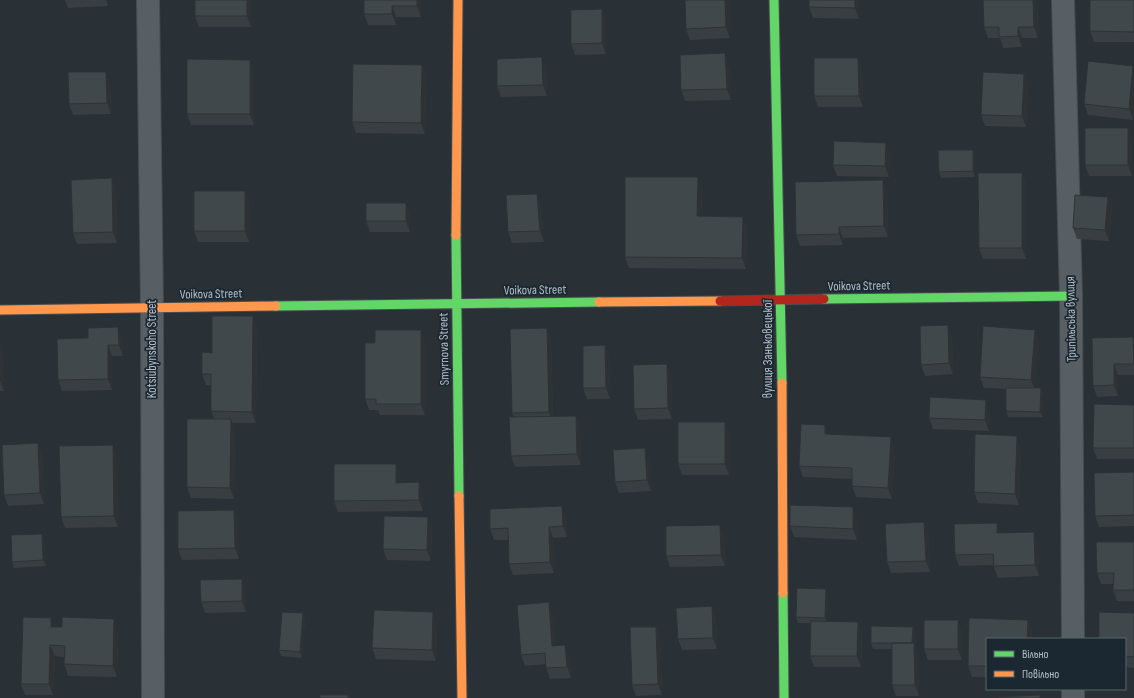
<svg xmlns="http://www.w3.org/2000/svg" width="1134" height="698" viewBox="0 0 1134 698" font-family="'Sofia Sans Condensed',sans-serif">
<rect width="100%" height="100%" fill="#293136"/>
<g fill="none" stroke-linecap="round" stroke-linejoin="round">
<g stroke="#464d51" stroke-width="24">
<path id="street" d="M148,0L152,308L153,698
M1063,0L1071,296L1073,639
M1073,689V698"/>
</g>
<g stroke="#464d51" stroke-width="11">
<path id="fast" d="M774,0L782,383
M456,235L459,496
M824,299L1071,296
M276,306L599,302
M783,593L784,698"/>
</g>
<g stroke="#464d51" stroke-width="11">
<path id="slow" d="M456,235L458,0
M599,302L720,301
M0,310L276,306
M782,383L783,593
M459,496L462,698"/>
</g>
<g stroke="#464d51" stroke-width="11">
<path id="jam" d="M720,301L824,299"/>
</g>
<use href="#street" stroke="#585f64" stroke-width="22"/>
<use href="#fast" stroke="#63d668" stroke-width="9"/>
<use href="#slow" stroke="#ff974d" stroke-width="9"/>
<use href="#jam" stroke="#b3261e" stroke-width="9"/>
</g>
<path fill="#383e41" d="M65,0H108V6L68,8Z
M195,0H251V27H199L195,16Z
M364,0H421V17H396V25H368L364,14Z
M729,0L730,38L690,40L686,29Z
M809,0H859V19L813,18L809,7Z
M983,0H1037L1038,38H1022V47L1003,48L1000,38H988L984,27Z
M1134,0V42H1094L1090,31Z
M602,9L606,20V54L575,55L571,44Z
M725,53L729,64L731,100L685,101L681,90Z
M858,58L862,69L863,107H818L814,96Z
M422,65L426,76L425,134L356,133L352,122Z
M1133,66L1134,108L1133,120L1088,115L1084,104Z
M546,68L547,96L501,97L497,86Z
M254,71V125H191L187,114Z
M1024,74L1028,85L1026,127L985,126L981,115Z
M110,83L111,114L73,115L69,104Z
M1132,139V176H1089L1085,165Z
M886,143L890,154L889,177L837,176L833,165Z
M975,155V177L941,178L939,172Z
M1022,173L1026,184V259H983L979,248Z
M702,188L701,216L743,217L747,228L746,269L629,268L625,257Z
M116,190L117,243L77,244L73,233Z
M245,191L249,202V242H198L194,231Z
M887,191L888,237L843,238V245L800,246L796,235Z
M537,194L541,205L544,242L512,243L508,232Z
M1112,208L1109,241L1077,239L1073,228Z
M410,214V232H370L366,221Z
M257,327L256,423H232L235,430L234,499L191,498L187,487L214,419L211,411V385H206L202,374L212,353Z
M547,328L551,339L553,416H576L580,427L581,465L515,467L511,456L514,417L512,413Z
M1035,330L1039,341L1035,388H1041L1043,394V417H1008L1006,411V389L984,388L980,377Z
M952,336L953,374L925,376L921,365Z
M122,338L123,356H112V390L62,391L58,380L57,339Z
M1134,340V375H1118V396L1097,397L1093,386Z
M425,341V415H380L378,410H369L365,399Z
M0,343L2,350L4,391H0Z
M605,345L609,356L610,399H587L583,388Z
M671,375L672,419L638,420L634,409Z
M1134,405V459H1097L1093,448Z
M990,411L989,431L933,429L929,418Z
M725,422L729,433V475H682L678,464Z
M828,434L895,448L892,499L856,497L852,486V479L803,477L799,466Z
M1021,447L1019,505L978,503L974,492Z
M645,448L649,459L651,491L619,493L615,482Z
M42,454L44,504L8,506L4,495Z
M117,456L118,527L65,528L61,517Z
M1134,472V526L1099,527L1095,516Z
M400,475V483L423,494V511L338,512L334,501Z
M234,510L238,521L239,559L182,560L178,549Z
M566,517L567,537L553,538L554,573L513,575L509,564L508,540H494L490,529Z
M857,518V540L794,537L790,526Z
M924,522L928,533L930,572L891,573L887,562Z
M997,523L1000,533L1038,543L1039,576L998,578L993,565L959,566L955,555Z
M432,528L431,561L387,560L383,549Z
M42,534L44,539L46,566L14,568L12,562Z
M724,536L725,566L670,567L666,556Z
M1134,542V601H1117L1113,590L1114,584H1101L1097,573Z
M246,590V612L205,613L201,602Z
M828,594L827,622H858L862,633L861,667H814L810,656L811,623H798L796,617Z
M303,613L305,618L302,658L281,656L279,650Z
M553,613L555,645H565L569,656L571,678L550,679L546,668V664L525,666L521,655Z
M1134,613V668L1126,667L1125,666V639Z
M716,617L717,649L682,650L678,639Z
M969,618L1028,620L1032,631L1031,639H987V677H972L968,666Z
M437,623L436,661L376,659L372,648Z
M55,627L118,630L117,677L68,676L64,664V657L55,656L53,695H25L21,684Z
M656,627L660,638L662,695L636,696L632,685Z
M962,631V660H928L924,649Z
M915,632V645L918,654L919,696H896L892,685V649H873L871,643Z"/>
<path fill="#2e3235" d="M106,0H108V6Z
M247,0H251V27L247,16Z
M417,0H421V17L417,6Z
M725,0H729L730,38L726,27Z
M855,0H859V19L855,8Z
M1033,0H1037L1038,38L1034,27Z
M392,6L396,17V25L392,14Z
M602,9L606,20V54L602,43Z
M1018,27L1022,38V47L1018,36Z
M725,53L729,64L731,100L727,89Z
M542,57L546,68L547,96L543,85Z
M858,58L862,69L863,107L859,96Z
M250,60L254,71V125L250,114Z
M422,65L426,76L425,134L421,123Z
M1133,66L1134,108L1133,120L1129,109Z
M106,72L110,83L111,114L107,103Z
M1024,74L1028,85L1026,127L1022,116Z
M1128,128L1132,139V176L1128,165Z
M886,143L890,154L889,177L885,166Z
M973,150L975,155V177L973,171Z
M1022,173L1026,184V259L1022,248Z
M698,177L702,188L701,227L697,216Z
M112,178L116,190L117,243L113,232Z
M883,180L887,191L888,237L884,226Z
M245,191L249,202V242L245,231Z
M537,194L541,205L544,242L540,231Z
M1108,197L1112,208L1109,241L1105,230Z
M406,203L410,214V232L406,221Z
M743,217L747,228L746,269L742,258Z
M839,227L843,238V245L839,234Z
M253,316L257,327L256,423L252,412Z
M948,325L952,336L953,374L949,363Z
M118,327L122,338L123,356L119,345Z
M547,328L551,339L553,423L549,412Z
M421,330L425,341V415L421,404Z
M1035,330L1039,341L1035,392L1031,380Z
M1133,337L1134,340V365V364Z
M0,343L2,350L4,391L0,381Z
M108,345L112,356V390L108,379Z
M605,345L609,356L610,399L606,388Z
M667,364L671,375L672,419L668,408Z
M1114,364L1118,375V396L1114,385Z
M1041,388L1043,394V417L1040,412Z
M986,400L990,411L989,431L985,420Z
M576,416L580,427L581,465L577,454Z
M231,419L235,430L234,499L230,488Z
M725,422L729,433V475L725,464Z
M825,425L829,436L825,434Z
M1017,436L1021,447L1019,505L1015,494Z
M891,437L895,448L892,499L888,488Z
M38,443L42,454L44,504L40,493Z
M113,445L117,456L118,527L114,516Z
M645,448L649,459L651,491L647,480Z
M396,464L400,475V494L396,483Z
M419,482L423,494V511L419,500Z
M562,506L566,517L567,537L563,526Z
M853,507L857,518V540L853,529Z
M234,510L238,521L239,559L235,548Z
M428,517L432,528L431,561L427,550Z
M924,522L928,533L930,572L926,561Z
M997,523L1001,534L997,533Z
M720,525L724,536L725,566L721,555Z
M549,527L553,538L554,573L550,562Z
M1034,532L1038,543L1039,576L1035,565Z
M42,534L44,539L46,566L43,560Z
M242,579L246,590V612L242,601Z
M826,589L828,594L827,624L825,618Z
M549,602L553,613L556,657L552,646Z
M712,606L716,617L717,649L713,638Z
M433,612L437,623L436,661L432,650Z
M303,613L305,618L302,658L300,652Z
M51,618L55,629L51,627Z
M114,619L118,630L117,677L113,666Z
M958,620L962,631V660L958,649Z
M1028,620L1032,631L1031,639H1027Z
M858,622L862,633L861,667L857,656Z
M656,627L660,638L662,695L658,684Z
M913,627L915,632V645L918,654L919,696L915,685L912,644Z
M50,645L55,656L53,695L49,684Z
M565,645L569,656L571,678L567,667Z"/>
<path fill="#41484c" stroke="#2e3235" d="M195,0H247V16H195Z
M364,0H417V6H392V14H364Z
M685,0H725L726,27L686,29Z
M809,0H855V8L809,7Z
M983,0H1033L1034,27H1018V36L999,37V27H984Z
M1090,0H1134V32L1090,31Z
M602,9V43L571,44V10Z
M725,53L727,89L681,90L680,55Z
M542,57L543,85L497,86V59Z
M814,58H858L859,96H814Z
M187,59L250,60V114H187Z
M1088,61L1133,66L1129,109L1084,104Z
M353,64L422,65L421,123L352,122Z
M68,72H106L107,103L69,104Z
M983,72L1024,74L1022,116L981,115Z
M1085,128H1128V165H1085Z
M834,141L886,143L885,166L833,165Z
M938,150H973V171L939,172Z
M978,173H1022V248H979Z
M625,177H698L697,216L743,217L742,258L625,257Z
M112,178L113,232L73,233L71,180Z
M883,180L884,226L839,227V234L796,235L795,182Z
M194,191H245V231H194Z
M537,194L540,231L508,232L506,195Z
M1075,195L1108,197L1105,230L1073,228Z
M366,203H406V221H366Z
M212,316H253L252,412L211,411V374H202V352L212,353Z
M948,325L949,363L921,365L920,326Z
M983,326L1035,330L1031,380L980,377Z
M118,327L119,345H108V379L58,380L57,339L88,338V328Z
M547,328L549,412L512,413L510,329Z
M375,330H421V404H376V399H365V343H375Z
M1133,337L1134,364H1114V385L1093,386L1092,338Z
M605,345L606,388H583V346Z
M667,364L668,408L634,409L633,365Z
M1006,388H1041L1040,412L1006,411Z
M930,397L986,400L985,420L929,418Z
M1094,404L1134,405V448H1093Z
M576,416L577,454L511,456L509,417Z
M187,419H231L230,488L187,487Z
M678,422H725V464H678Z
M801,424L825,425V434L891,437L888,488L852,486V468L799,466Z
M975,434L1017,436L1015,494L974,492Z
M38,443L40,493L4,495L2,445Z
M113,445L114,516L61,517L59,446Z
M645,448L647,480L615,482L613,450Z
M334,464H396V483L419,482V500L334,501Z
M1134,472V515L1095,516L1094,473Z
M790,505L853,507V529L790,526Z
M562,506L563,526L549,527L550,562L509,564L508,528L490,529V509Z
M234,510L235,548L178,549V511Z
M384,516L428,517L427,550L383,549Z
M924,522L926,561L887,562L885,524Z
M997,523V533L1034,532L1035,565L994,566L993,554L955,555L954,524Z
M720,525L721,555L666,556V526Z
M42,534L43,560L12,562L11,535Z
M1096,542H1134V590H1113L1114,573H1097Z
M242,579V601L201,602L200,580Z
M797,588L826,589L825,618L796,617Z
M549,602L552,646L565,645L567,667L546,668L545,653L521,655L517,605Z
M712,606L713,638L678,639L676,608Z
M374,610L433,612L432,650L372,648Z
M282,612L303,613L300,652L279,650Z
M1099,612L1134,613V657L1125,656V639H1099Z
M23,617L51,618V627H62V617L114,619L113,666L64,664L65,646L50,645L49,684H21Z
M969,618L1028,620L1027,639H987V666H968Z
M924,620H958V649H924Z
M811,621L858,622L857,656H810Z
M871,626L913,627L912,643H871Z
M630,627H656L658,684L632,685Z
M892,643H914L915,685H892Z
M320,695H348V698H320Z
M1040,695V698H998V697Z"/>
<g text-anchor="middle" dominant-baseline="central" stroke-width="3.5" stroke-linejoin="round" paint-order="stroke">
<g font-size="13" fill="#b2bec7" stroke="#1c2831">
<text transform="translate(859 286) rotate(-1)">Voikova Street</text>
<text transform="translate(535 290) rotate(-1)">Voikova Street</text>
<text transform="translate(211 294) rotate(-1)">Voikova Street</text>
<text transform="translate(1071 319) rotate(-91)">Трипільська вулиця</text>
<text transform="translate(152 349) rotate(-90)">Kotsiubynskoho Street</text>
<text transform="translate(444 349) rotate(-91)">Smyrnova Street</text>
<text transform="translate(768 349) rotate(-90)">вулиця Заньковецької</text>
</g>
</g>
<rect x="986" y="638" width="140" height="52" fill="#1c2831" stroke="#58646d"/>
<rect x="994" y="651" width="20" height="6" fill="#63d668" stroke="#58646d"/>
<text x="1022" y="658" font-size="12" fill="#b2bec7">Вільно</text>
<rect x="994" y="671" width="20" height="6" fill="#ff974d" stroke="#58646d"/>
<text x="1022" y="678" font-size="12" fill="#b2bec7">Повільно</text>
</svg>
